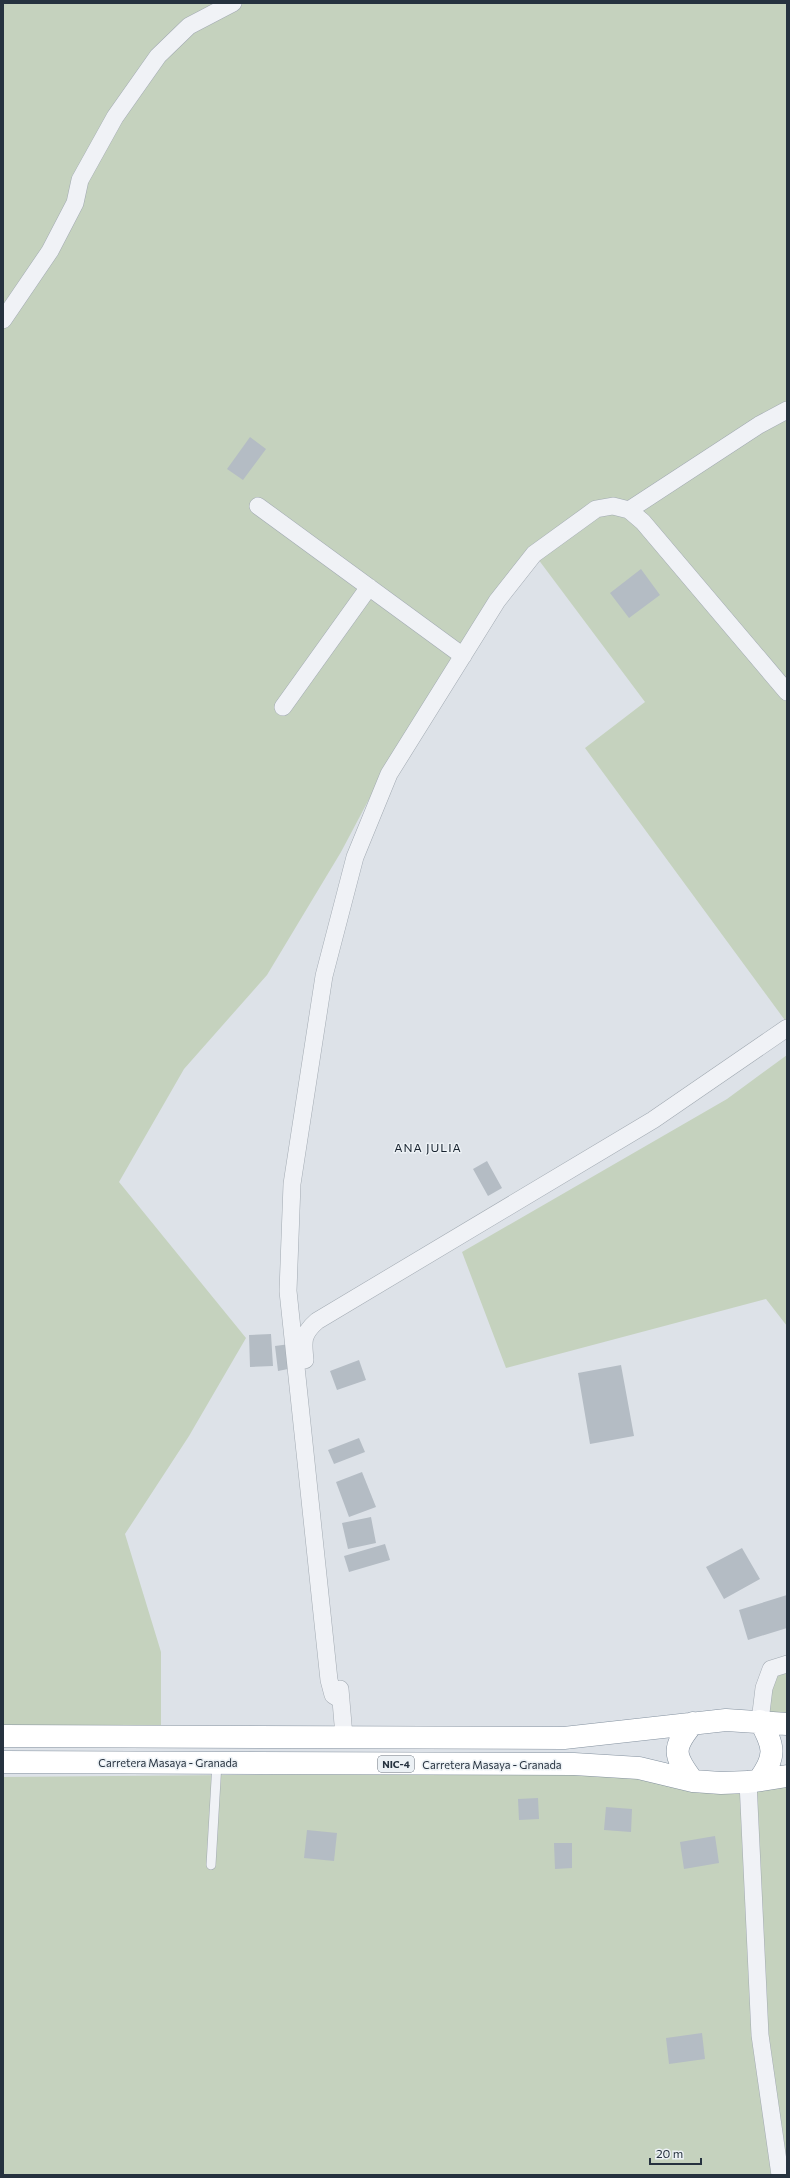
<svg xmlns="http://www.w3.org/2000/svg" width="790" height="2178" viewBox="0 0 790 2178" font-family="Commissioner,sans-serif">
<rect width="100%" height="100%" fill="#dde2e8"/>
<path fill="#c5d2be" d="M3,3H787V1023L585,748L645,702L538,559L421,716L402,737L341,852L267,975L184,1069L119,1182L246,1338L189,1436L125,1534L161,1652V1736H3Z
M787,1055V1326L766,1299L506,1368L462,1252L727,1099Z
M787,1664V1724L760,1721L764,1688Z
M589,1772L748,1782L787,1776V2175H3V1777Z"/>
<path fill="#b4bcc4" d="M250,437L266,449L243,480L227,469Z
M641,569L660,595L629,618L610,593Z
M487,1161L502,1188L488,1196L473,1169Z
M271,1334L273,1366L250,1367L249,1335Z
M290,1344L293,1368L278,1371L275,1346Z
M359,1360L366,1380L337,1390L330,1371Z
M621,1365L634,1436L590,1444L578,1373Z
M359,1438L365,1452L334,1464L328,1450Z
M362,1472L376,1507L349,1517L336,1482Z
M371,1517L376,1543L348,1549L342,1523Z
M385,1544L390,1560L349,1572L344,1556Z
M742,1548L760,1579L724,1599L706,1567Z
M787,1595V1628L748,1640L739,1610Z
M538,1798L539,1819L519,1820L518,1799Z
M606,1807L632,1809L631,1832L604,1830Z
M307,1830L337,1833L334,1861L304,1858Z
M715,1836L719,1863L684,1869L680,1842Z
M554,1843H572V1868L555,1869Z
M702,2033L705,2059L669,2064L666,2038Z"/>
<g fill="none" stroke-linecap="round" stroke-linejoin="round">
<g stroke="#a2aab2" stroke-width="10">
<path id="service" d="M211,1865L217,1763"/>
</g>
<g stroke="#a2aab2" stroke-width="18">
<path id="minor" d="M3,320L50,251L75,203L80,180L115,117L158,56L189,26L233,3
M258,506L463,656
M629,510L759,425L787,410
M283,707L369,587
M305,1360C303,1341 302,1334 317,1321L653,1120L787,1028
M340,1689L344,1736
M341,1700L333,1695L329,1680L288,1291L292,1184L324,976L355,857L389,774L497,601L534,554L596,509L613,506L629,510L643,522L787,692
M760,1721L764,1688L771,1669L787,1664
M748,1782L760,2035L780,2175"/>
</g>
<g stroke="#84919f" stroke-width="23">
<path id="trunk" d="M693,1723C672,1748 673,1755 693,1781
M3,1736L564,1738L726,1720L787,1724
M3,1762L574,1764L639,1768L693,1781L721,1783L748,1782L787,1776
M759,1780C777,1756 774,1746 760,1721"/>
</g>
<use href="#service" stroke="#f0f2f6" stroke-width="9"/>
<use href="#minor" stroke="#f0f2f6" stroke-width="17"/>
<use href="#trunk" stroke="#fff" stroke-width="22"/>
</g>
<g text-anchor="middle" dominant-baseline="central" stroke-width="3" stroke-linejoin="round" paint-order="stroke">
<rect fill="#ecf1f5" stroke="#616b76" stroke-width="1" x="378" y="1756" width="36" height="16" rx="3"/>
<g font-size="10" font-weight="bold" fill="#26323f">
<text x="396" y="1764">NIC-4</text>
</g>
<g font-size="11" fill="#26323f" stroke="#ecf1f5">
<text x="168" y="1762">Carretera Masaya - Granada</text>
<text x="492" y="1764">Carretera Masaya - Granada</text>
</g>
<g font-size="12" letter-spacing="1" fill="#18232f" stroke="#ecf1f5">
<text x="428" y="1147">ANA JULIA</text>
</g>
</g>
<rect width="790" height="2178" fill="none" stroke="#26323f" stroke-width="8"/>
<path d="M650 2158v6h51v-6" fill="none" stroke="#26323f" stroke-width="2"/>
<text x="656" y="2158" font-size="12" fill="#26323f" stroke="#ecf1f5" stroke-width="3" paint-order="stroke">20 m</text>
</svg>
